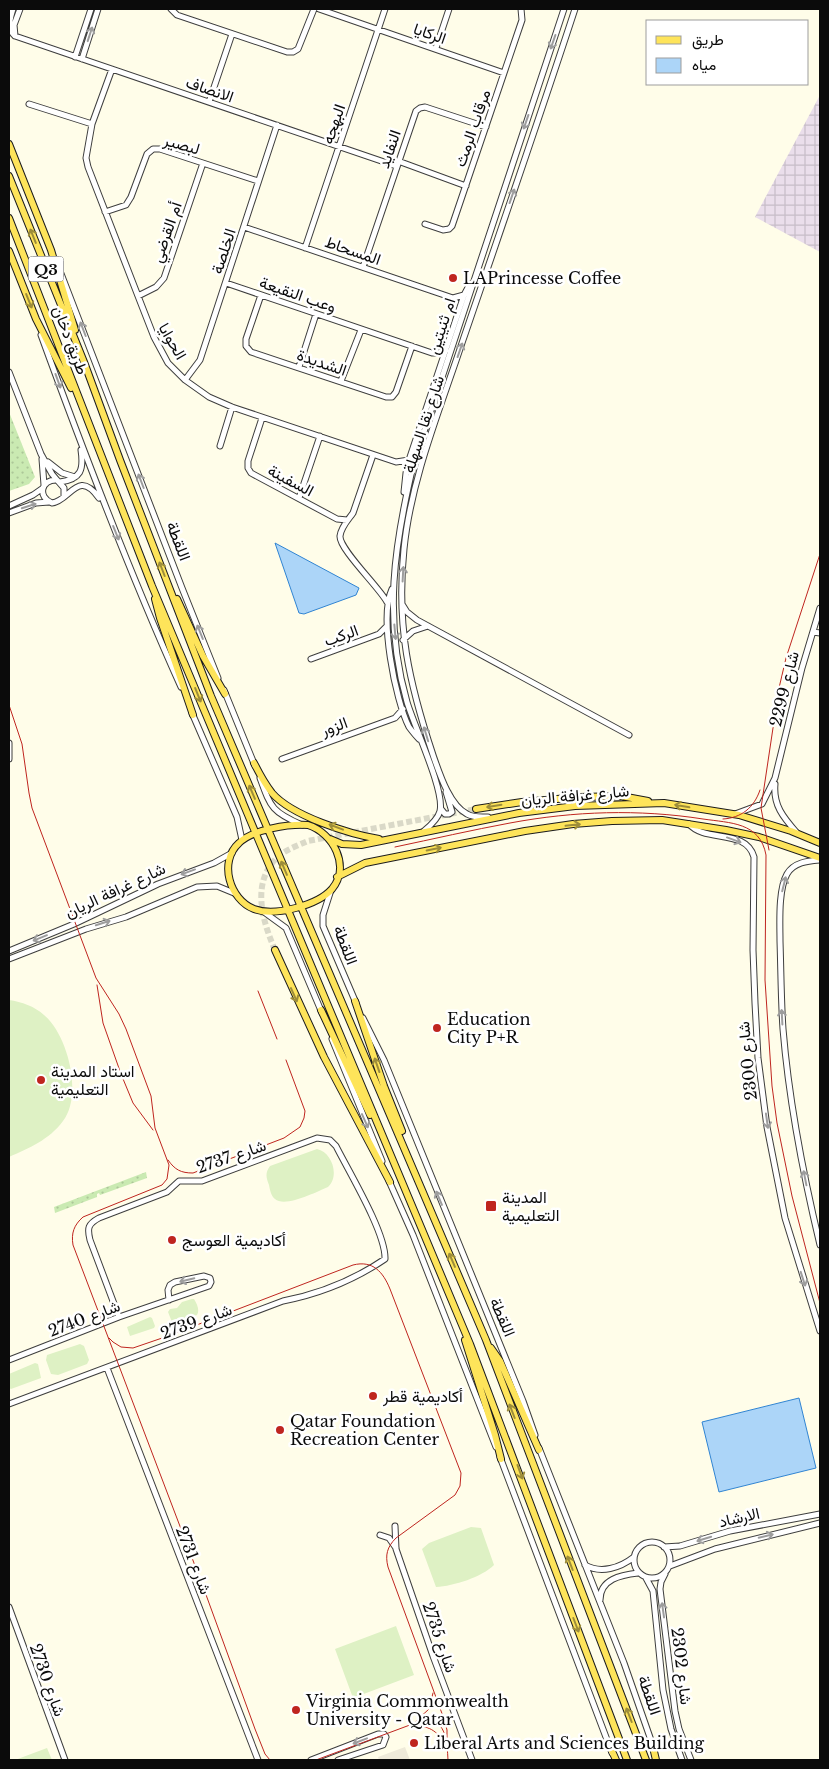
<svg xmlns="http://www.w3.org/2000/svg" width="829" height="1769" viewBox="0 0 829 1769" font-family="'Libre Baskerville',Vazirmatn,serif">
<defs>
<pattern id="industrial-grid" width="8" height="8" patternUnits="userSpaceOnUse" patternTransform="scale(1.25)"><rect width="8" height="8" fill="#eadeeb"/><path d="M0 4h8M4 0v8" fill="none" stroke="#c7bdc8"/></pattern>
<pattern id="grass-dots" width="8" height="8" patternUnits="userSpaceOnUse" patternTransform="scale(1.25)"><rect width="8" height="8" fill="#caeab2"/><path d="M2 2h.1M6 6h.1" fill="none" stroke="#acc798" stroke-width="1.8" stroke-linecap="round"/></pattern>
</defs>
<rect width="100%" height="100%" fill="#fffde9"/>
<path fill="url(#industrial-grid)" d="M820,95V252L755,217Z"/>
<path fill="url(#grass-dots)" d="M9,412L35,477L29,484L9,491Z
M146,1172L147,1178L100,1195L99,1193L97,1194V1197L55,1213L54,1207Z"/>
<path fill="#def1c4" d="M9,1000C22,1002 34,1006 44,1015C68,1035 83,1095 63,1121C49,1140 29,1148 9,1157Z
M317,1149C332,1152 340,1176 328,1187C316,1192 285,1208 275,1199C271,1196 270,1190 269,1185C266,1177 265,1173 270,1166Z
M192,1299H194C197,1304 200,1310 197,1315C189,1318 182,1319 175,1323L172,1322L168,1312L170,1309L177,1308L182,1302Z
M150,1317L152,1318L155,1326L154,1328L130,1336L127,1327Z
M80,1344L84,1346L89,1360L87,1364L58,1375L51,1374L46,1360L47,1355Z
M35,1363L38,1364L41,1378L11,1389L9,1388V1374Z
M471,1527L481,1528L494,1565C482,1577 454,1586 436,1587L422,1549L429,1543Z
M396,1626L414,1675L353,1698L335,1649Z
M47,1748L52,1760H15Z"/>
<path fill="#eeead9" d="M405,1747L410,1760H379L378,1757Z"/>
<path fill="#acd5f8" stroke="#3084d2" d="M275,543L359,588L356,595L304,614L299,613Z
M799,1398L816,1468L719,1492L702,1422Z"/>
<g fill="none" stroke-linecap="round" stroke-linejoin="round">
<path stroke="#dad9c8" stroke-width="6" stroke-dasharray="6 3" stroke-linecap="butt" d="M275,950C262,920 250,880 280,855C288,849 299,845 308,841L476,809"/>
<g stroke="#3e3e3e" stroke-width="7">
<path id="minor" d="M13,9C10,18 7,29 15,36L396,166
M171,9L177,15L287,52H293L298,49L314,9
M319,9L504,73
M15,36L14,25L20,9
M436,48L449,9
M75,57L91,9
M82,59L98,9
M112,69L92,124L86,158L88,167L138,296L154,337L168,363L185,380L209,397L232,407L396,462L409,460
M209,102L232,34
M29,104L92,124
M398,161L466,186
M105,212L126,205L131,197L147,154L153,149H160L258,181
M425,224L443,230L449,229L452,226L522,20L521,9
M244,227L453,298L464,295
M305,248L385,9
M363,267L416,111L420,108L425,107L486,127
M60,271L182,588L218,678
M226,283L432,353H438L446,350
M261,295L246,339V346L251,352L386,397H392L396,392L412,346
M138,296L156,287L164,278L203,163
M41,335C84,453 129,572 181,687
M299,367L316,314
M9,372L41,454L52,474L57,480
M185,380L200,360L277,125
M341,381L361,330
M262,418L248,461V468L251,473L337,519L347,520
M220,446L232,407
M373,455L353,513C348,520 341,527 340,536C339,549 379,587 387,602
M42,459L44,485
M48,462L62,473L75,477
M60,482C81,479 84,470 81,450
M404,492L406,473L409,460L464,295L470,284
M64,496V488L57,480C41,479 37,497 52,503C70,501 78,468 99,498
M299,498L320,436
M9,506L33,495L43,488
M9,513L36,503L49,502
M392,589C379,617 395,699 409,727C412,731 415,735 419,739
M402,604L407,612L417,620L629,735
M813,632L820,633
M403,640L413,631L428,626
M311,659L379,634L387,626
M224,690L255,766
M192,713L237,817L242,840
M9,743V759
M282,759L395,718L403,709
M260,778C271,808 272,812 302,825
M775,784C773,805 783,817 797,833
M441,809L445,814H449L452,812L446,792
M735,814L762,804L775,778L802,668L820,608
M488,817C481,817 474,818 467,814C449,805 439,772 433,755C409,683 396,626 404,549C411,478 441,407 463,340C501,229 539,119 575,9
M689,824C705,843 746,828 754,857L753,950L755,1003L758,1058L767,1127L785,1218L820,1331
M424,831C430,826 438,819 440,811C445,791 414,726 407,702C383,618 394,545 414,462L564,9
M820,860C808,861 794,862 787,874C778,890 780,923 780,941C781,971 781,1000 783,1029C789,1102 803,1174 820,1245
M331,890L323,915V926L356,1003
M264,912L286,928L322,1013
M9,951L74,924L158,884L214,863L232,853
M9,959L86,929L126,917L197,887L217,886L234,893
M363,1018L384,1060L523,1401L535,1435
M332,1039L382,1161
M389,1181L413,1235L496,1447
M9,1360L119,1317L209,1286L211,1282L210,1278L204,1276L175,1282L170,1285L168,1290L169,1300
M107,1368L258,1760
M9,1404L283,1301C319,1294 354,1280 385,1259C386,1233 349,1172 336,1146L330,1140L317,1138L202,1181H179L167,1192L99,1218C88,1224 87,1228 90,1240L119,1317
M539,1448L624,1663L653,1746
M500,1457L612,1753
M395,1526L396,1549L433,1656L472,1760
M380,1535L389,1538L396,1548
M634 1560a18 18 0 1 1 36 0a18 18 0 1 1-36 0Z
M664,1547L680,1546L730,1531L820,1514
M585,1565C601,1574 620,1568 634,1557
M670,1566L715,1549L820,1523
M665,1574L661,1582L660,1589L675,1711L679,1729L691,1760
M646,1578L653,1591L663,1690L671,1729L682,1760
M600,1600C600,1579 621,1575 638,1573
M9,1607L65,1760
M311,1760L378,1734H384L386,1737L383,1745L338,1760"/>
</g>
<g stroke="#1c1c1c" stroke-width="8">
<path id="major" d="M9,144L51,250L75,330
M9,176L84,362L120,460L211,696L486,1340L646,1760
M9,218L152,586L470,1344L627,1760
M9,251L36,319L71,388
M155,599L160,618L193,715
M177,599L203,656L225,694
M254,763C259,773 265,784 272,793C292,816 349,834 379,839
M476,809L522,802L580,797L621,796L648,801
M308,825C333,833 351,866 332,889C318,905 275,917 254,909C230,900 218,862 239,843C253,829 289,824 308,825Z
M330,839L342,844L361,845L519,813L575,806L664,803L739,815L791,831L820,843
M337,877L365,863L525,831L573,824L612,821L662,820L726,830L759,837L820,858
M275,950L324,1057L390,1182
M355,1001L384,1086L402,1131
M321,1010L370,1115
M465,1340L495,1435L501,1459
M491,1348L500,1361L539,1450
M652,1743L656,1760
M612,1751L616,1760"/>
</g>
<use href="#minor" stroke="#fff" stroke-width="5"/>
<use href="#major" stroke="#fee45a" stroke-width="6"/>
<path stroke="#bf251f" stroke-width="1" d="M9,705L22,744L29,793L32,808L96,978L119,1014L126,1029L151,1096L155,1128L169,1165L167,1179L162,1185L83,1217C74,1225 71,1233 73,1245L205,1592L255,1729L265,1754L270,1760
M723,819C741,818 754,808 760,790
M395,847C433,839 472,830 510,823C574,811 639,809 703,819C730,823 760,822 766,855L765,980L772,1086L777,1123L792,1196L820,1303
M769,850L761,808L779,688L786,658L820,554
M97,985L103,1023L121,1074L133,1103L153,1130
M258,991L277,1039
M168,1160C175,1170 181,1173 193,1173L284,1138L300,1127L304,1118L305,1111L286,1060
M109,1338L113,1342L121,1347L133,1348L168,1336L353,1265C373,1260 383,1272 390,1289L461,1473L460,1486L455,1495L396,1538C387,1547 385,1555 388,1567L444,1719L447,1730V1747
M416,1721L429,1709L433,1693
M412,1727C427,1724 439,1731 444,1745
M316,1760L426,1719C447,1721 447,1743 448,1760"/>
</g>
<defs><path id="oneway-shaft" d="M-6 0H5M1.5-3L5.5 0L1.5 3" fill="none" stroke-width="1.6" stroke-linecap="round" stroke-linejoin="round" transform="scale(1.25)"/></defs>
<g stroke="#9d9d9d">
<use href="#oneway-shaft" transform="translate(90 34) rotate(-72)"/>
<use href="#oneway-shaft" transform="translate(553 42) rotate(109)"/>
<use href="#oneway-shaft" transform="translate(526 122) rotate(109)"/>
<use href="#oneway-shaft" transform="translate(512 196) rotate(-71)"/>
<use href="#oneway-shaft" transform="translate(83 329) rotate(-111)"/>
<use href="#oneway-shaft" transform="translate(460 350) rotate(-71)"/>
<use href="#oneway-shaft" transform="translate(58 381) rotate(70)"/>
<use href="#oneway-shaft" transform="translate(141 481) rotate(-111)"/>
<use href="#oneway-shaft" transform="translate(29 506) rotate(-18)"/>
<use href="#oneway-shaft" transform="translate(116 533) rotate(68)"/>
<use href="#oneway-shaft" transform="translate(403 574) rotate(-87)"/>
<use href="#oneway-shaft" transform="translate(200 632) rotate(-112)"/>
<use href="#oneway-shaft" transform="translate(395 632) rotate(85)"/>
<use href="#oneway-shaft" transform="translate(426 734) rotate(-107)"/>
<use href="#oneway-shaft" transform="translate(734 840) rotate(20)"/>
<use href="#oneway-shaft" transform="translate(188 872) rotate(160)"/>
<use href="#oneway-shaft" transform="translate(784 884) rotate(-76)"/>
<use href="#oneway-shaft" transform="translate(103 923) rotate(-18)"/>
<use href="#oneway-shaft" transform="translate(40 938) rotate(158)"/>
<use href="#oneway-shaft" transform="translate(782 1017) rotate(-93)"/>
<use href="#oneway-shaft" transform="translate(365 1121) rotate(66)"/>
<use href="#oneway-shaft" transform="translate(767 1121) rotate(82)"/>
<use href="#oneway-shaft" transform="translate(805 1178) rotate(-101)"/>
<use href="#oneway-shaft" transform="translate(439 1198) rotate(-113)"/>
<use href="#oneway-shaft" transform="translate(803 1279) rotate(72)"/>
<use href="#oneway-shaft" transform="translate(187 1280) rotate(167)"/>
<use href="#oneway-shaft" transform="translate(766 1536) rotate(-14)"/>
<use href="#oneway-shaft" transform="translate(704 1539) rotate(163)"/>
<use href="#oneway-shaft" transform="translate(663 1610) rotate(-98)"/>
<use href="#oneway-shaft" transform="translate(360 1741) rotate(159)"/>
</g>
<g stroke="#9d8d3a">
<use href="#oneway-shaft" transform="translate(33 236) rotate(-112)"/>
<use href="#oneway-shaft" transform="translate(29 301) rotate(68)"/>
<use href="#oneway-shaft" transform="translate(162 569) rotate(-111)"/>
<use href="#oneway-shaft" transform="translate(198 695) rotate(68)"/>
<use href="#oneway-shaft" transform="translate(252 792) rotate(-113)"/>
<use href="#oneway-shaft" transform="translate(494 806) rotate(171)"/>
<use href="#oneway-shaft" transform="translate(682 806) rotate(-170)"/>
<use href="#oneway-shaft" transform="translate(573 825) rotate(-6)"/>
<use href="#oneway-shaft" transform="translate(336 827) rotate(-159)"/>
<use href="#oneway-shaft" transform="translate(434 849) rotate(-12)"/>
<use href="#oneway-shaft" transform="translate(284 868) rotate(-113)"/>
<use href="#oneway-shaft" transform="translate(294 995) rotate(66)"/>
<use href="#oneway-shaft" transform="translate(377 1065) rotate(-109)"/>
<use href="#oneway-shaft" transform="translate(452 1260) rotate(-113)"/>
<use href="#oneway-shaft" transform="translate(512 1411) rotate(-111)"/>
<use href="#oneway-shaft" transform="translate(520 1472) rotate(70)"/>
<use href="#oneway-shaft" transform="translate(570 1563) rotate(-111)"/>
<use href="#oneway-shaft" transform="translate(576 1625) rotate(69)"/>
<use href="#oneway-shaft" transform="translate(629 1715) rotate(-111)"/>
</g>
<g fill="#bf251f" stroke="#fff" stroke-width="2">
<circle cx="453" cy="278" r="5"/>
<circle cx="437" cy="1028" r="5"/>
<circle cx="41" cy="1080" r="5"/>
<rect x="485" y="1200" width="12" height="12" rx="2.5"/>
<circle cx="172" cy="1240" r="5"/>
<circle cx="373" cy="1396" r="5"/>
<circle cx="280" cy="1430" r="5"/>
<circle cx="296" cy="1710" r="5"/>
<circle cx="414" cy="1743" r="5"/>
</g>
<g text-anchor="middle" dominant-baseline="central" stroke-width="5" stroke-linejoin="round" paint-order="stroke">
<rect fill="#fff" stroke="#545454" stroke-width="1" x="28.5" y="256.5" width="35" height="25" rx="4"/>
<g font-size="15" font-weight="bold" fill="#0b0b0b">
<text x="46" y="269">Q3</text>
</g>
<g font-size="16" fill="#0b0b0b" stroke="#fff">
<text transform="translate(430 33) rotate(19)">الركايا</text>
<text transform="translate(210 89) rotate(19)">الانصاف</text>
<text transform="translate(333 124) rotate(-71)">البهجه</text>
<text transform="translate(472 128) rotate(-71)">مرقاب الرمث</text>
<text transform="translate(182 144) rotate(16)">لبصير</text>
<text transform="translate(389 149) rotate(-71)">النفايد</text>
<text transform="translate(166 232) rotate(-71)">أم القرضي</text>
<text transform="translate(353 250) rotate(19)">المسحاط</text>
<text transform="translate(223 251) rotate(-72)">الخلصة</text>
<text transform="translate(298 294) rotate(19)">وعب النقيعة</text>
<text transform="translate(441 326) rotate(-72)">ام ثنيتين</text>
<text transform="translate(71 340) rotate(69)">طريق دخان</text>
<text transform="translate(173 341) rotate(60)">الحوايا</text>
<text transform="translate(322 362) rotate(19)">الشديدة</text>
<text transform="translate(423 424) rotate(-72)">شارع نقا السهلة</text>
<text transform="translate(291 480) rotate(28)">السفينة</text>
<text transform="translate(179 541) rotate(69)">اللقطة</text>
<text transform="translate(341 635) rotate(-20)">الركب</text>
<text transform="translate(784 689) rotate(-76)">شارع 2299</text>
<text transform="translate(334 726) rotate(-20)">الزور</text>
<text transform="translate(575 795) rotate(-5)">شارع غرافة الريان</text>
<text transform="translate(115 890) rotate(-25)">شارع غرافة الريان</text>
<text transform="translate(346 945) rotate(69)">اللقطة</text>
<text transform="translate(747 1061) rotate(-96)">شارع 2300</text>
<text transform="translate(231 1156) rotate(-19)">شارع 2737</text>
<text transform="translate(503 1317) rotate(67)">اللقطة</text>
<text transform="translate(84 1318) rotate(-21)">شارع 2740</text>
<text transform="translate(196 1321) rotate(-20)">شارع 2739</text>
<text transform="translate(739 1517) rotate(-13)">الارشاد</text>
<text transform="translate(194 1560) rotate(69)">شارع 2731</text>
<text transform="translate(440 1637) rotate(71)">شارع 2735</text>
<text transform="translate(682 1666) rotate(83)">شارع 2302</text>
<text transform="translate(48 1680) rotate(70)">شارع 2730</text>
<text transform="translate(650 1695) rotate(71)">اللقطة</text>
</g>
<g font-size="16" fill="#0b0b0b" stroke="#fff" text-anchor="start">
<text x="463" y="278">LAPrincesse Coffee</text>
<text x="447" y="1019">Education<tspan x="447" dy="18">City P+R</tspan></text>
<text x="51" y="1071">استاد المدينة<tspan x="51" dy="18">التعليمية</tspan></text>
<text x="502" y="1197">المدينة<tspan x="502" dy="18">التعليمية</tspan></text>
<text x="182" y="1240">أكاديمية العوسج</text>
<text x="383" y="1396">أكاديمية قطر</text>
<text x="290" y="1421">Qatar Foundation<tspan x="290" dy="18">Recreation Center</tspan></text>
<text x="306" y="1701">Virginia Commonwealth<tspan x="306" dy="18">University - Qatar</tspan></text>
<text x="424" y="1743">Liberal Arts and Sciences Building</text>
</g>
</g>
<rect width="829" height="1769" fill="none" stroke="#0b0b0b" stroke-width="20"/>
<rect x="646" y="20" width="162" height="65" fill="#ffffff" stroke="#9d9d9d"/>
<rect x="656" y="36" width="25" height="8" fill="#fee45a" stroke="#9d9d9d"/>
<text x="692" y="45" font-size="15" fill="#0b0b0b">طريق</text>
<rect x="656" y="58" width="25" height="15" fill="#acd5f8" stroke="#9d9d9d"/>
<text x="692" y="70" font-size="15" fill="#0b0b0b">مياه</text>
</svg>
